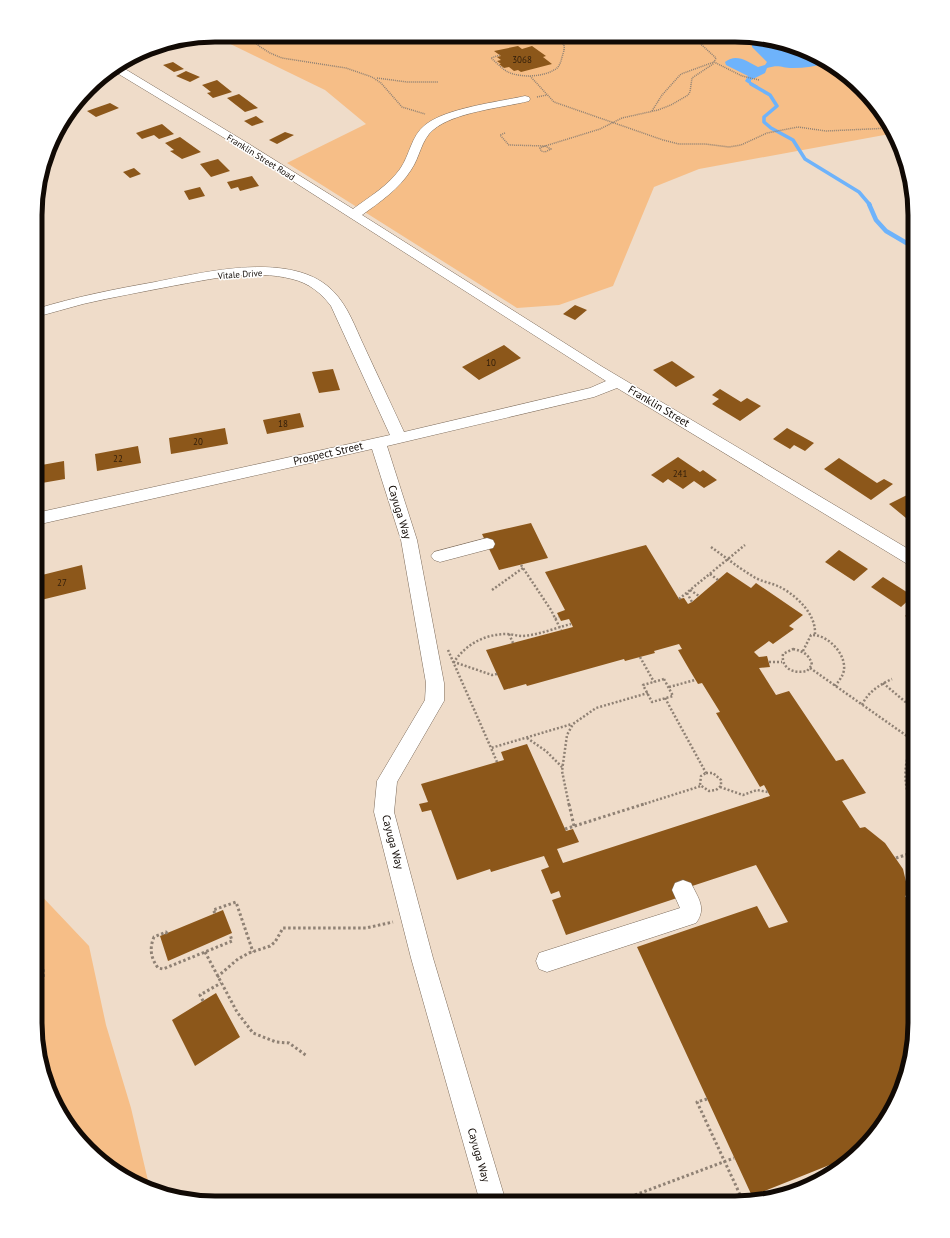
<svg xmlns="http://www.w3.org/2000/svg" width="950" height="1238" viewBox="0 0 950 1238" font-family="'PT Sans',sans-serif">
<rect width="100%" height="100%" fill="#efdcc9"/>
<path fill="#f6be87" d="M212,35L759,37L804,49L844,72L895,133L699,169L654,187L613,286L559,305L517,308L287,163L366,124L325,90Z
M35,889L89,946L106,1025L131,1108L149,1185L115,1172L80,1142L54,1103L35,1023Z"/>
<path fill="#6eb3fb" d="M757,37L804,49L828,63C816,66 805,68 793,68C781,68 780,64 767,68L765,73L751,80V82L758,86L754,87L745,81L748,76L726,65L725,62C736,53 747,61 758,67L765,65L767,62L752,47V42Z"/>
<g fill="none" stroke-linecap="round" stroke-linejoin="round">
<path stroke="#6eb3fb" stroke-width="3.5" d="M751,84L770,95L777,106L764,117V122L771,128L793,140L805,159L859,192L870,205"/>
<path stroke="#6eb3fb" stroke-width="4.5" d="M869,204L876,220L886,231L915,248"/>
</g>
<path fill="#8c571a" d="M518,46L522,49L532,46L546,56L543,57L552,64L521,72L518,70L514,71L509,67L504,68L499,64H501L497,61L501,60L497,57L501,56L494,51Z
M152,48L162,50L153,56L142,53Z
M173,62L184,69L174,72L163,65Z
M186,71L200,77L190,82L176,76Z
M217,80L232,92L213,98L207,93L211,92L202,85Z
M239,94L258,108L245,112L227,98Z
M110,103L119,108L96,117L87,111Z
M256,116L264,122L252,126L244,121Z
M162,124L174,134L159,139L154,135L142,139L136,133Z
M285,132L294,135L277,144L269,140Z
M180,137L201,152L182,159L170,151L174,150L165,143Z
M218,159L230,171L211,177L200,164Z
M134,168L141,174L130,178L123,172Z
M252,176L259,186L240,191L238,187L231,189L227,182Z
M200,187L205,196L189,200L184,191Z
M575,305L587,310L575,320L563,314Z
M504,345L521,358L479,380L462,367Z
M672,361L695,377L676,387L653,370Z
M333,369L340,390L319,393L312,372Z
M720,389L741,402L747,398L761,406L740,421L712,404L719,399L712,395Z
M300,413L304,427L267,434L263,420Z
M225,428L228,444L171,454L169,438Z
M787,428L814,443L805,451L794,445L790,449L773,439Z
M138,446L141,463L97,471L95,454Z
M678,457L700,472L703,470L717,480L704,488L694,481L683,489L668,479L663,483L651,475Z
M839,458L877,483L884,479L893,484L871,500L824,469Z
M64,461L65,479L36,484V466Z
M915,491V522L912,523L889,504Z
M531,523L548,558L499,570L482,534Z
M646,545L679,599L684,598L688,604L692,602L727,572L751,588L756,583L803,615L789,626L794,629L773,644L769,641L754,652L759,657L767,656L770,667L759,668L776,695L789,691L836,761L843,759L866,793L842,801L860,828L865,827L885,843L903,869L909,894L905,896L915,911V1035L905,1081L885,1123L857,1154L752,1196L637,947L757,906L769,928L788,922L756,865L677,891L680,897L566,935L552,900L561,897L559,891L551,894L541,870L549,867L544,856L491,872L490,869L457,880L431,810L422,812L419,804L428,802L421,784L504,760L501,752L527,744L566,831L573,829L579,842L557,849L563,863L770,796L764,785L760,787L716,713L720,712L702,683L698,684L689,669L678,650L682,649L679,644L654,651L655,653L625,661L624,659L527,686L526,684L504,690L486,650L573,627L569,619L561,621L557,613L565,610L545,572Z
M839,550L868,569L854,581L825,562Z
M82,565L86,589L41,600L38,576Z
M883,577L913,596L901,607L871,587Z
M915,607V622L905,616Z
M223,910L232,933L168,961L160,936Z
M216,993L240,1037L195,1066L172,1020Z"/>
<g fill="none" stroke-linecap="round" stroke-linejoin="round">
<g stroke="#7d6c5c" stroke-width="1">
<path id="minor" d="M120,66L249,144L353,209C369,197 388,186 400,169C410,155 411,136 425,125C446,108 498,102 525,96L529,97L530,99L529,101C501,108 454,112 433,130C421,140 420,157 411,170C399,189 380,202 362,215L601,366L915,553V567L909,565L617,388L594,397L387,446L417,540L444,683V701L397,782L394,812L433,958L506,1202H480L411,958L374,812L377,781L425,700L426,683L401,540L372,449L36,525V513L390,435L331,306C321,293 309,283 292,279C253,269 211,279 172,286C142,292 113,297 83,304C67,308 52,313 36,317V309C75,297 115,289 155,282C205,272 293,250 333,291C348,306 355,327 364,346C377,375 391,403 404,432L590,388L606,381L241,148L112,70Z
M487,538L493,540L495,544L493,548L440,562L434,560L431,556L434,552Z
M683,880L691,883C698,898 707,908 696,923L547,972L539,969L536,961L539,953L680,908L672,890L675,883Z"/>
</g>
<path stroke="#8f8174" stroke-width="1.5" stroke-dasharray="1 1" stroke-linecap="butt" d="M248,35L259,46L270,53L282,58L346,68L372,77L381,83L402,107L425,114
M500,55L491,58C496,62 502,69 508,72C521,78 542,77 554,70C559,68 561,62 562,57C566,45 565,45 556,36
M530,76L554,102L663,140L679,144H705L729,147L741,145L767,133L798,127L826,131L891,128
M377,78L407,82H438
M537,97L547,95
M652,111L662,95L681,74L714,62L742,76L759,80
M505,133L500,135L509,145L545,146L600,129L622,118L658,110L671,105L688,95L690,92L692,78L713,64L716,58L692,36
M545,146L551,149L545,152L541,151L540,148Z"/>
<path stroke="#8f8174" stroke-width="2.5" stroke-dasharray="2 2" stroke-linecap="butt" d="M711,547C725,557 739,568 754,577C762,582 772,583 780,587C797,596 816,614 815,634
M521,565L551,610L561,630
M710,574L718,580
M492,590L523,568
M690,590L699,596
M687,593L692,602
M679,599L745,545
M555,619L559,617
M509,634L513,643
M793,649C803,651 810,655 812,665L807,671C794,674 781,669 783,654Z
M448,650L491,748
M803,651L811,635C827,634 846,653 844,670C843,676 839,681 835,686
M640,657L654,682
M769,662H782
M810,668L914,741
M497,674L492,675L454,662C466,644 485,634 507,634C512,634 517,636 522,636C539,635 555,628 571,624
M664,679L673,696L652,702L643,685Z
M883,683L909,705
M669,687L695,680
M665,698L706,773
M862,705C868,692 879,685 892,679
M527,738L546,751L562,767
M497,762L491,748L572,724
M706,773H713L721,780V786L716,790L709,791L700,785L701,776Z
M720,787L743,795L757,790L768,792
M569,805L562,771L567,735L573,724L596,708L648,693
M641,805L701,786
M911,805C903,781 903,761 915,739"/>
<path stroke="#8f8174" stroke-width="3" stroke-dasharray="2.5 2.5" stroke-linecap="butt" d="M569,804L574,826
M910,804L915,817
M565,829L644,804
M896,858L915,852
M215,913L213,910L236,902L253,952
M167,934L166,932L154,937C149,949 151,958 158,968L163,969L232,941L230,934
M35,951C44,965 48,980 35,992
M205,952L237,1012L253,1033L276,1042L289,1043L307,1056
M217,977L238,959L249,953L270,946L275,942L283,928H366L393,922
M203,1001L200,995L221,983
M707,1099L697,1102L743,1201
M635,1195L734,1158"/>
<use href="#minor" fill="#fff" fill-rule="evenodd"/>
</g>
<g text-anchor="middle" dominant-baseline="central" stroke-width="3" stroke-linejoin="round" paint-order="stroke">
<g font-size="9" fill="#301d0a">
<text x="522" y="59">3068</text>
<text x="491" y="362">10</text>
<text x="283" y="423">18</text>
<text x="198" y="441">20</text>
<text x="118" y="458">22</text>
<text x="680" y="473">241</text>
<text x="62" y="582">27</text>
</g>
<g font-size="9" fill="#110a05" stroke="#fff">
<text transform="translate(261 157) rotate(32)">Franklin Street Road</text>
<text transform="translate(240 274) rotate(-4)">Vitale Drive</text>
</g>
<g font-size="11" fill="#110a05" stroke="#fff">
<text transform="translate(659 406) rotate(31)">Franklin Street</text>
<text transform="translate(328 453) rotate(-13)">Prospect Street</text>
<text transform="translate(400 512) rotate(73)">Cayuga Way</text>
<text transform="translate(393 842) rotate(75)">Cayuga Way</text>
<text transform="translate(479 1155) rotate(74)">Cayuga Way</text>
</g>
</g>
<path d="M0 0H950V1238H0ZM215 42H735A173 173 0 0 1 908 215V1023A173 173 0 0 1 735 1196H215A173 173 0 0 1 42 1023V215A173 173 0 0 1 215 42Z" fill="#fff" fill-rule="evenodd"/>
<path fill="none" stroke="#110a05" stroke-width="5" d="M215 42H735A173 173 0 0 1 908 215V1023A173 173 0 0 1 735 1196H215A173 173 0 0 1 42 1023V215A173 173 0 0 1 215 42Z"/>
</svg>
